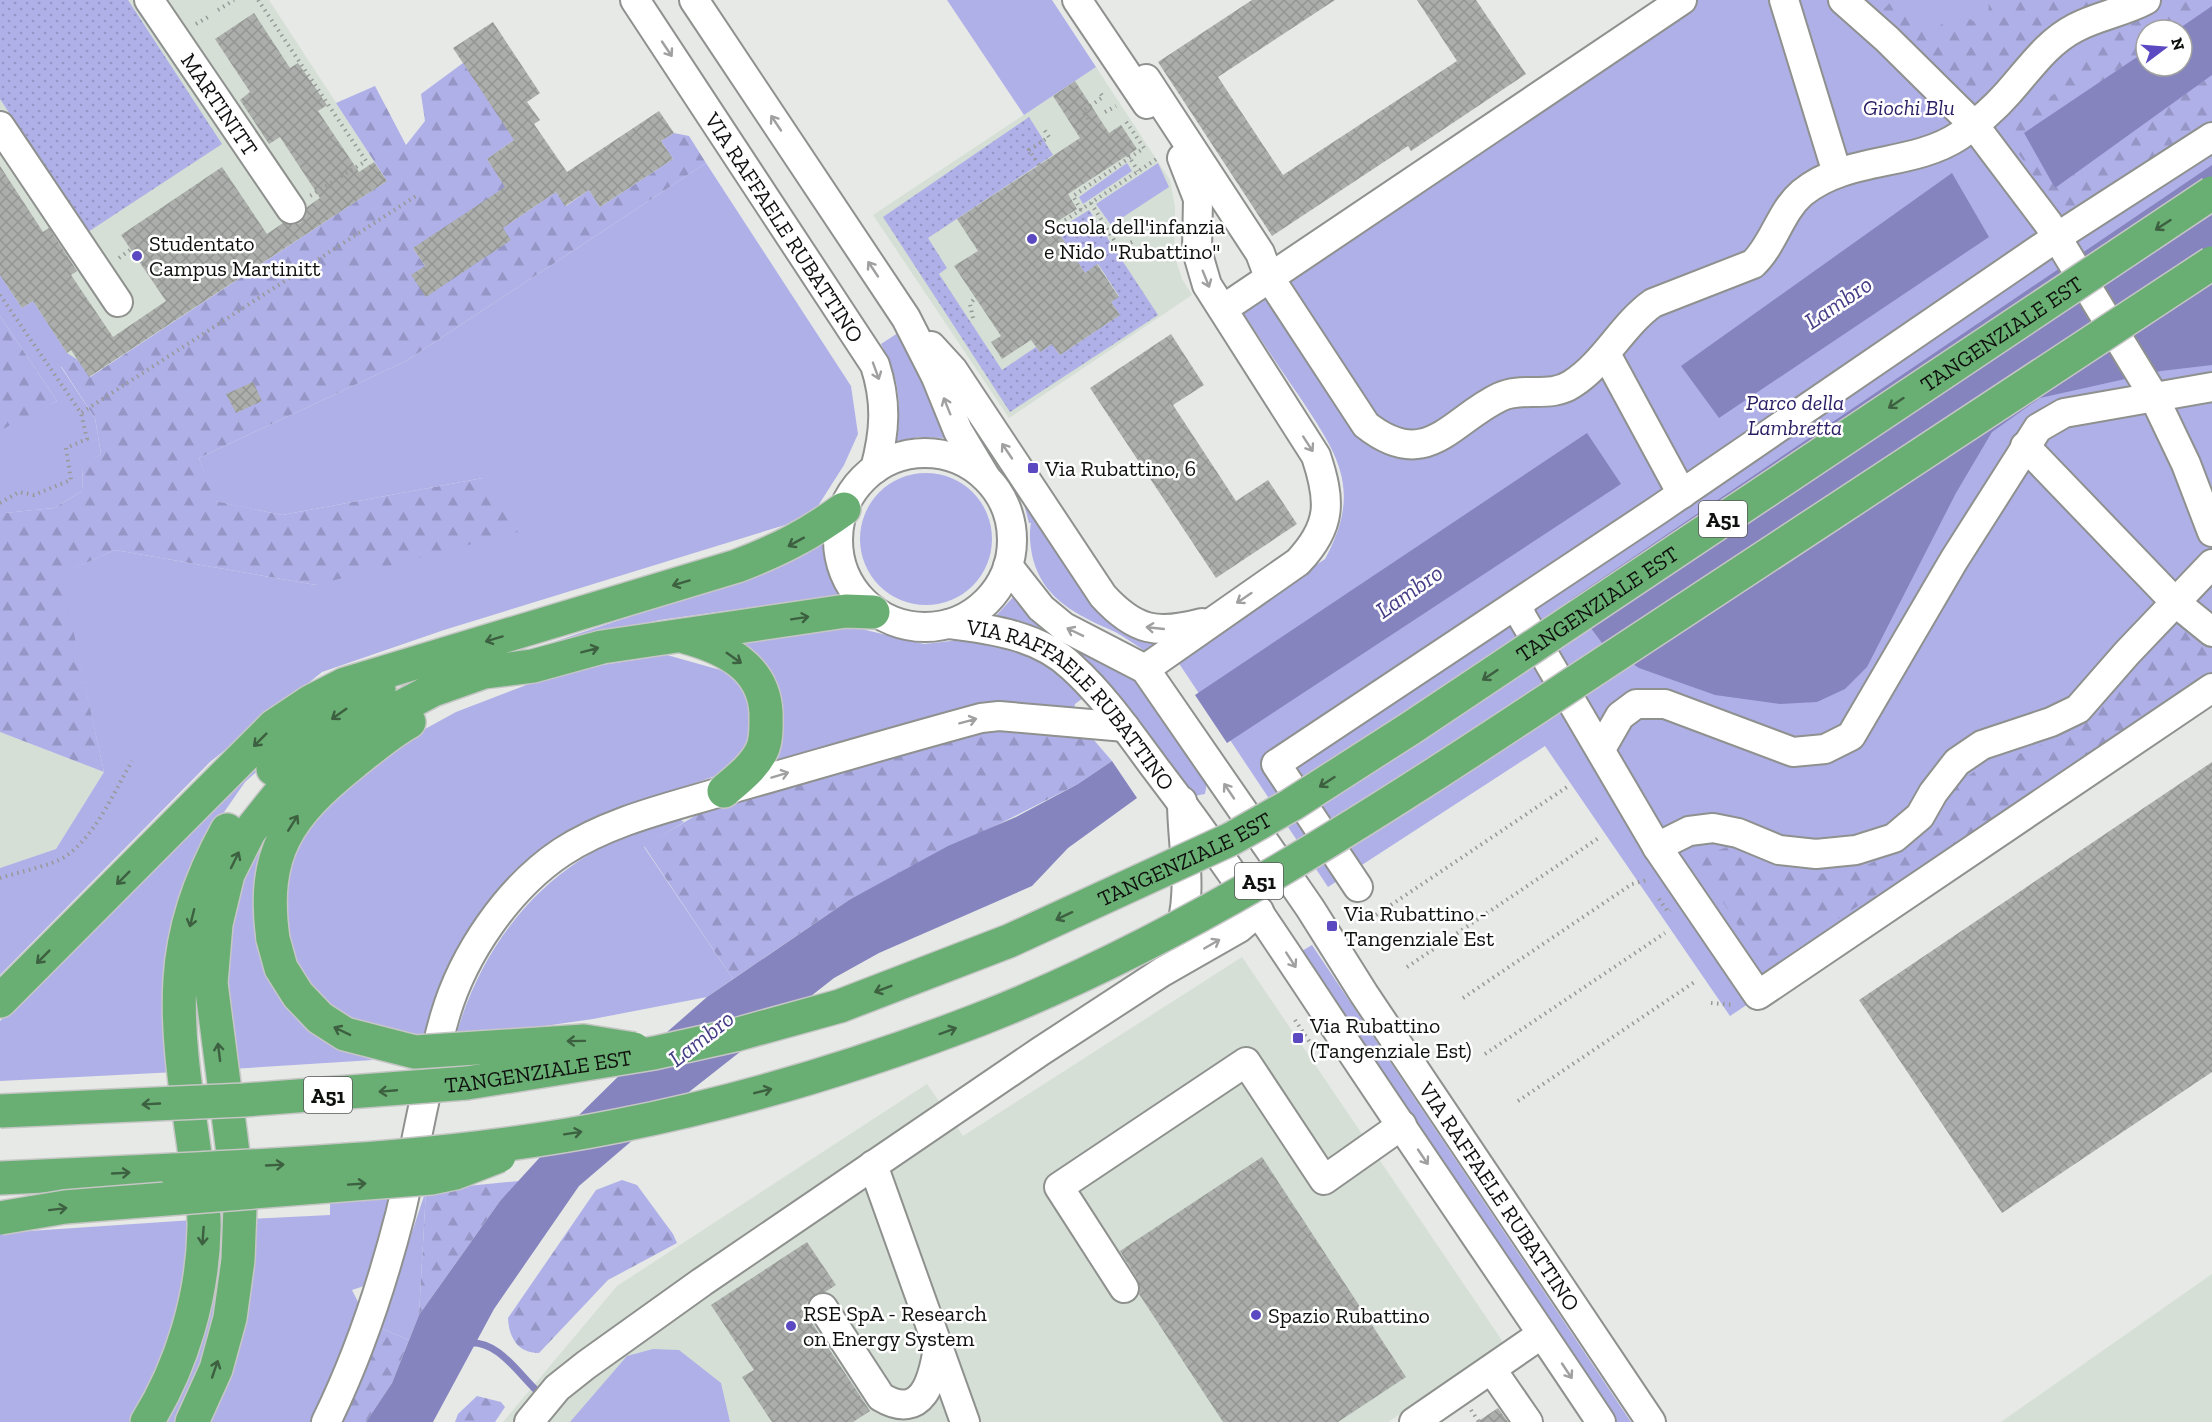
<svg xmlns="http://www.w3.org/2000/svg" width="2212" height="1422" viewBox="0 0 2212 1422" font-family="'Zilla Slab',serif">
<defs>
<pattern id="forest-firs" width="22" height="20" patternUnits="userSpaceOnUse" patternTransform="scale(1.5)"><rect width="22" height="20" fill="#b0b0e8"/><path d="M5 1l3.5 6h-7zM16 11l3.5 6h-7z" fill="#9696c6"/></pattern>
<pattern id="garden-dots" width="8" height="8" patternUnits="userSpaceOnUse" patternTransform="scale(1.5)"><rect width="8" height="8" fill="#b0b0e8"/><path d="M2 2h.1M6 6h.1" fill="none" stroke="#9696c6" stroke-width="1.8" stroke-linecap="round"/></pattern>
<pattern id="building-cross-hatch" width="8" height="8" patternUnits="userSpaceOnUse" patternTransform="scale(1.5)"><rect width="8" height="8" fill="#abaeab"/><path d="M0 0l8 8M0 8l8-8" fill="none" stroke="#929592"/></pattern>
</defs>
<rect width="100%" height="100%" fill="#e6e9e6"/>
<path fill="#d5dfd6" d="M0,0H269L387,181L89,377L0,316Z
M1096,67L1170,180L1175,207L1174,254L1182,279L1192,295L1009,418L873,215Z
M0,732L104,772L56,849L0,868Z
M1242,957L1505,1345L1388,1422H503L617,1286L927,1084L963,1136Z
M2212,1274V1422H2001Z"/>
<path fill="#b0b0e8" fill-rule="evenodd" d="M947,0H1052L1096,67L1024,115Z
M1666,0H2212V696L1730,1016L1545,746L1328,887L1176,659L1325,559C1363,489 1338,455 1299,396C1279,367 1259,337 1240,308ZM2146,30H2182V66H2146Z
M706,163L851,386L858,434L844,465L811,517L444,630L322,672L210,762L0,975V868L56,849L104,772L60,574L115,550L316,585L483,478L282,515L214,501L199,458L406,361Z
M1127,163L1132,171L1083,204L1079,197Z
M1158,163L1169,187L1111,225L1096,204Z
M0,275L22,308L33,301L67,353L78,360L61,367L95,418L101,454L83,466L82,491L54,508L5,513L0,517V428L57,401L0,316Z
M901,331L946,437L945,438L919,437L897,441C901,401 900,380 881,344Z
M860 539a66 66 0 1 1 132 0a66 66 0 1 1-132 0Z
M1023,500L1153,637V646L1169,647L1148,653C1134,644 1120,633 1104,627C1071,612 1043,596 1033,559C1030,547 1029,533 1031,523H1029Z
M824,542L829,570L838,595L660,620L520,653L765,572Z
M1015,595L1040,626L1039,632L993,619Z
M849,626L924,644L959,640L985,642L1017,650L1053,667L1083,698L1075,704L1072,718L1040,713L759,774L771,750L729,643Z
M1081,651L1139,683L1207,782L1205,794L1194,796L1079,657Z
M667,655L724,671L740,684L747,696L753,725L747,747L727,772L622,808L538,860L429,1041L328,1012L295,970L280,886L310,815L403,741L456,712L563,671Z
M258,759L263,766L245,782L220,818L176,1072L0,1081V1021Z
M292,807L256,900L342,1050L373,1060L232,1069L222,970L243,873L265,838Z
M678,818L684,822L644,847L733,979L707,997L593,1019L455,1039C486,927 563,846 678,818Z
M1312,945L1631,1422H1617L1302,951Z
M426,1190L419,1315L409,1340L380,1328Z
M395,1197L370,1284L352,1290L360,1306L316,1422H199L248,1219L330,1215V1201Z
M228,1217C225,1244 223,1273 218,1300C211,1343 194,1384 174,1422H158L213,1219Z
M193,1220L185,1299L137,1422H0V1233Z
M653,1349L679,1350L721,1383L730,1422H570L627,1356Z"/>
<path fill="url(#forest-firs)" d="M1989,0H2131L1976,115L1873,19L1891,2L1930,32L1945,22L1950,27L1967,17L1979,25L1988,19Z
M2160,0H2212V6L2177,30H2146V51L2024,133L2055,188L2212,75V122L2062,219L2001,127L2059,91L2095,44L2121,23Z
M463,63L521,135L487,159L512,197L413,248L425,266L503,228L556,192L566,206L589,190L600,207L673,159L661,141L674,133L689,136L706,163L406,361L199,458L215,501L282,515L483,478L518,532L316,585L115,550L61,574L104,772L0,732V517L4,513L54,508L82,491L83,465L101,454L95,418L61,366L78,360L90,377L387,181L336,103L375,86L406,145L425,121L421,94Z
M0,316L57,401L1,430L0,428Z
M2174,622L2212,651V669C2065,771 1917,873 1763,964L1695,859L1727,847L1769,868L1814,875L1865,866L1914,842L1936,821L1952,787L1978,769L2032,749L2078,727L2110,700Z
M1005,731L1093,739L1112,761L1078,784L849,900L733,979L644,846L705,810L973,734Z
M622,1180L637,1185L673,1234L677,1243L608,1280L539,1353C518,1353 509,1338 508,1318L596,1190Z
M519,1181L500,1201L419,1315L426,1190Z
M380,1328L409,1340L392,1383L366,1422H337Z
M477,1396L501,1402L505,1407L495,1422H455L458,1414Z"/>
<path fill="url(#garden-dots)" d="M0,0H128L222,144L88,232L0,99Z
M1029,117L1053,155L928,238L947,268L939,274L1002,370L1036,347L1040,352L1052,344L1060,355L1120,315L1111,302L1119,296L1098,264L1085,273L1057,230L1089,210L1158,315L1010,412L883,217Z"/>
<path fill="#8584bf" d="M2212,6V75L2055,188L2024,133L2146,51V66H2182V30H2177Z
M2212,165V365L2161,371L2040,398L1992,432L1956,493L1867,667L1845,689L1817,702L1780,704L1715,695L1639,668L1602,643L1570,600Z
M1952,173L1989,237L1719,418L1681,366Z
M1587,433L1621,484L1227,743L1195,695Z
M1112,761L1137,798L1068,848L1032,886L879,953L834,978L689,1092L579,1186L494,1309L433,1422H366L392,1383L419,1315L500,1201L574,1120L634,1061L707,997L849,900L948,846L1016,817L1078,784Z"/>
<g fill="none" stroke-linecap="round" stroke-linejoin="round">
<path stroke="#8584bf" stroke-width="7" d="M467,1343C497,1339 517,1372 537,1391"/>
</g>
<path fill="url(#building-cross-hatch)" d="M1252,0H1335L1218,77L1283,175L1457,61L1417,0H1476L1526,74L1411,151L1408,146L1272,236L1158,62Z
M254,13L290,68L298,63L327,105L318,111L359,172L374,162L387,181L89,377L71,350L67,353L33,301L22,308L0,275V166L43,232L49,228L77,271L71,275L113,337L166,301L121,235L222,167L267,234L283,223L292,225L300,223L306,216L307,207L320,198L280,137L269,144L240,100L250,92L215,39Z
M493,22L540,93L527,102L540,120L534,124L567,172L659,111L674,133L661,141L673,159L600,207L589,190L565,206L556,192L503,228L511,240L426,297L411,275L425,266L413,248L505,187L487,159L514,140L453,48Z
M1075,81L1109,133L1121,125L1137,149L1068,194L1077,209L1053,224L1085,273L1097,264L1119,297L1111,302L1120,315L1060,355L1052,344L1040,352L1031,340L1002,359L991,342L1001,336L954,266L978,251L957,219L1080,138L1053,96Z
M1171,334L1204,385L1173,405L1236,501L1268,480L1297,524L1216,578L1090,388Z
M253,382L262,401L236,413L226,394Z
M2212,762V1072L2002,1213L1859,1000Z
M1262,1157L1406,1377L1338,1422H1223L1139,1294L1138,1280L1120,1251Z
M807,1242L836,1285L825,1292L814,1295L802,1308L870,1411L853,1422H772L742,1377L754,1370L711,1305Z
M1498,1408L1508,1422H1477Z"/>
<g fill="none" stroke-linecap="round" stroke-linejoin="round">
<g stroke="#8e918e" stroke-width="32">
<g id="minor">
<path id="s1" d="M149,0L291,209"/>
<path id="s2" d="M635,0L875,365C887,402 885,432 875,469"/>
<path d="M694,0L906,318L936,377L958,431L985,476"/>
<path d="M1077,0L1147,104"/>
<path d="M1784,0L1837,173"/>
<path d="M1843,0L1887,39L1974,125L2048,223L2153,395L2186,464L2212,532"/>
<path d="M1146,79L1260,253L1269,277L1366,425C1427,473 1451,420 1500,397C1523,386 1550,399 1572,384C1605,363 1622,325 1653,303L1753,264C1774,244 1780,212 1802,193C1847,156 1912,167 1959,136C1976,124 1993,110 2007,94C2028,71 2046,43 2075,28C2097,16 2124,12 2146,0"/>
<path d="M0,126L118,302"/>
<path d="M1235,301L1682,0"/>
<path d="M931,346L953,370L1103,596C1135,631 1157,635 1202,623"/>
<path d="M1606,354L1682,494"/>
<path d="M2025,446L2175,602L2212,632"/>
<circle cx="925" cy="540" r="87"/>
<path id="s3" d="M1008,566L1041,608L1064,627L1145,669L1310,908L1364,994L1651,1422"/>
<path d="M1518,604L1522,617L1657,847L1758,995L2212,688"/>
<path id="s4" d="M949,624C992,629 1040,636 1072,667C1104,696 1130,734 1156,769C1212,842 1263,918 1314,995C1408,1138 1506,1279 1601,1422"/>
<path d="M1145,669L1298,562C1332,526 1331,501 1316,456L1207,285L1197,251L1198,199L1182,158"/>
<path d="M1601,749L1620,716L1636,704H1665L1793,752L1825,749L1851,736L1954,560L2038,428L2064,413L2212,387"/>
<path d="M1657,847L1689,831L1713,828L1738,833L1779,850L1816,854L1856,850L1894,838L1920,816L1933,793L1957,762L1982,745L2051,722L2078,709L2127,653L2212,564"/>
<path d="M1358,887L1276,764L1658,510L2057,237L2212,137"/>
<path d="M1177,941C1195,892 1182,850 1182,801"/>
<path d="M873,1165L965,1422"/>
<path d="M1124,1288L1059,1187L1246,1062L1324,1180L1402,1125"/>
<path d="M823,1308L881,1397C923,1422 933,1379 938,1348"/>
<path d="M1492,1370L1528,1422"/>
<path d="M326,1422C358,1357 382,1285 400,1215C416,1149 426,1081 445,1016C463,954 508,888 562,852C611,820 672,807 727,790C812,766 896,741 981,718L999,716L1125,727"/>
<path d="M529,1422L557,1388L586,1365L702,1282L1041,1051L1162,972L1239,928L1259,911"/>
<path d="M1414,1422L1542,1334"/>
</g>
</g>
<g stroke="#c5c6c5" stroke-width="36">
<path id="highway" d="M685,637C725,648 764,667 766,713C766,725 767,739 762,750C754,767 738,779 724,791
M273,769L307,736L379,689
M273,939C261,853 288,815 353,763C371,749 389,733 409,722
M0,1001L274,726L310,702L345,684L737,566C779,550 808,535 844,509
M0,1178L174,1170
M147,1422C182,1366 203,1295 204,1228C205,1209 200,1189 197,1170C189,1107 176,1043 180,980C183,927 202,875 227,830
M192,1422L216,1369L230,1318L238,1260L240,1207L211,983L216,924L228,874L249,832L281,792L313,761L355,731L433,690L484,672L533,666L602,647L846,611L873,612"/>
</g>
<path stroke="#979997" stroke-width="4" stroke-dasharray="1.5 4.5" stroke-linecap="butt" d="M258,0L366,161L310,196
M218,10L234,0
M196,24L208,17
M1105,112L1116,106
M1088,119L1083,111L1103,97L1099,91
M1128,155L1138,171
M1039,165L1029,150L1049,137L1043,128
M1091,203L1119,248L1136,240
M1081,210L1073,196L1144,148L1125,120
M1055,227L1158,158
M119,258L130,250
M0,295L81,413L416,196
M973,318L970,304L975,298
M0,503L19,492L34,495L71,480L66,448L87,439L81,413
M0,878C18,872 51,866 66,856C96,835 114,792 132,761
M1659,899L1668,912L1670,910
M1376,915L1567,787
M1407,967L1600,837
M1463,998L1632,884L1647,880
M1711,1003L1734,1005
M1295,1020L1315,1050
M1485,1054L1665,933
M1518,1101L1696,981
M1471,1410L1479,1422"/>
<use href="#minor" stroke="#fff" stroke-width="28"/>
<use href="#highway" stroke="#69ae72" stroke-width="33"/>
<g stroke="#c5c6c5" stroke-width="36" stroke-linecap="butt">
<g id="highway-bridge">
<path d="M273,939L281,968L298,995L320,1018L345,1034L415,1052L584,1041L634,1049"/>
<path id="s5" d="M0,1111L244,1100L467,1083L654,1053L735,1035L840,1006L1009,941L1231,839L1291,805L1411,728L2212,193"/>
<path d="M174,1170C322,1163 472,1155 617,1126C740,1102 861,1065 978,1020C1195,936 1398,799 1592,671C1799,535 2005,399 2212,263"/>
<path d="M0,1218L65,1207L431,1178L455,1173L499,1156"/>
</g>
</g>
<use href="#highway-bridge" stroke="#69ae72" stroke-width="33"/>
</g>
<defs><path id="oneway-shaft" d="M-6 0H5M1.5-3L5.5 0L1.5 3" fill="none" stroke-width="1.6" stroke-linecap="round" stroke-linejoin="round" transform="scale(1.5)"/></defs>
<g stroke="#9fa09f">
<use href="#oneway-shaft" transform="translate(667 49) rotate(56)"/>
<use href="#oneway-shaft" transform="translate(776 123) rotate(-124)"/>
<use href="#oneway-shaft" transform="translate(873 269) rotate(-124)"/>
<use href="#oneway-shaft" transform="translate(1206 279) rotate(68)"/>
<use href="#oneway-shaft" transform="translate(876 371) rotate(70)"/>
<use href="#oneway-shaft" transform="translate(947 406) rotate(-112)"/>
<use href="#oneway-shaft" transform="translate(1308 444) rotate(57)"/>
<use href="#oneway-shaft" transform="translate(1007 451) rotate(-124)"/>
<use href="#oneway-shaft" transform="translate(1244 598) rotate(146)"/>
<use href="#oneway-shaft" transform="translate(1155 628) rotate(-174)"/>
<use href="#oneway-shaft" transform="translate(1075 632) rotate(-154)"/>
<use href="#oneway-shaft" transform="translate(968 721) rotate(-15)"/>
<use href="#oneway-shaft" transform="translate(780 775) rotate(-17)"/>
<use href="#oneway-shaft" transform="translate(1229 791) rotate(-124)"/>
<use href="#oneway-shaft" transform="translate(1212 944) rotate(-30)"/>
<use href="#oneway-shaft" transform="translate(1291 960) rotate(57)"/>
<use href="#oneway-shaft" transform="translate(1423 1157) rotate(56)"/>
<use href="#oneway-shaft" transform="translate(1567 1371) rotate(56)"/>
</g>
<g stroke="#3c6040">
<use href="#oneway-shaft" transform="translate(2163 225) rotate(147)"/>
<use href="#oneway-shaft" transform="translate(1896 403) rotate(146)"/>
<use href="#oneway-shaft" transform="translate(796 542) rotate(151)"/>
<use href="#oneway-shaft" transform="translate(681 583) rotate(163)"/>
<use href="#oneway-shaft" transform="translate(800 618) rotate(-9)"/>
<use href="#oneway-shaft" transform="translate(494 639) rotate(163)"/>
<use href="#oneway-shaft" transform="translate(590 650) rotate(-15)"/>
<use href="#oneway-shaft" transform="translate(734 658) rotate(35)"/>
<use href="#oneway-shaft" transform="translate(1490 675) rotate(146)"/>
<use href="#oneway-shaft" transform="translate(339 714) rotate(145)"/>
<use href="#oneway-shaft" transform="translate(260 740) rotate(135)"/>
<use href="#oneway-shaft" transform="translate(1327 782) rotate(147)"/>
<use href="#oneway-shaft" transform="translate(293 823) rotate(-58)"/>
<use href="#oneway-shaft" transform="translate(235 860) rotate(-64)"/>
<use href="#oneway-shaft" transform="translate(123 878) rotate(135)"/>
<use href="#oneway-shaft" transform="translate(1064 916) rotate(155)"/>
<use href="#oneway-shaft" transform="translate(192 918) rotate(104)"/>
<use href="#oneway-shaft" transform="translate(43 957) rotate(135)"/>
<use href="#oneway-shaft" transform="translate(883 989) rotate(159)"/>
<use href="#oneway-shaft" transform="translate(342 1031) rotate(-154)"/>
<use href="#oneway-shaft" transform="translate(948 1031) rotate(-20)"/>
<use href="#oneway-shaft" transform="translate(576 1041) rotate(179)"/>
<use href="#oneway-shaft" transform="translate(219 1052) rotate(-97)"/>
<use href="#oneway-shaft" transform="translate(388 1091) rotate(175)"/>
<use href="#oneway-shaft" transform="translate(763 1091) rotate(-14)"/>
<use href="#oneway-shaft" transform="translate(151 1104) rotate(177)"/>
<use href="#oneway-shaft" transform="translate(573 1133) rotate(-9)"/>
<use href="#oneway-shaft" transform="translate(275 1165) rotate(-3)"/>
<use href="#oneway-shaft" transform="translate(121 1173) rotate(-3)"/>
<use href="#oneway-shaft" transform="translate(357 1184) rotate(-4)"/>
<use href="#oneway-shaft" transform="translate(58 1209) rotate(-7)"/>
<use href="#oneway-shaft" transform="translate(203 1236) rotate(94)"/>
<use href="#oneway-shaft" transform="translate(215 1369) rotate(-71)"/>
</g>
<g fill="#5a49c1" stroke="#fff" stroke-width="2">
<circle cx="1032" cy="239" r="6"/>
<circle cx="137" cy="256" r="6"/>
<rect x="1027" y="462" width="12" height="12" rx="3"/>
<rect x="1326" y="920" width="12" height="12" rx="3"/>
<rect x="1292" y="1032" width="12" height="12" rx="3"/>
<circle cx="1256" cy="1315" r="6"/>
<circle cx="791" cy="1326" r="6"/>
</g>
<g text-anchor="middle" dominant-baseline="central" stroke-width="5" stroke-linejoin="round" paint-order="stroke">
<g fill="#fff" stroke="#575857" stroke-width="1.5">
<rect x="1699" y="501" width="48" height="36" rx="4.5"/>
<rect x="1235" y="863" width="48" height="36" rx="4.5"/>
<rect x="304" y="1077" width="48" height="36" rx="4.5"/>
</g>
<g font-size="21" font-weight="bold" fill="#0f110f">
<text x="1723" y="519">A51</text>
<text x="1259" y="881">A51</text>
<text x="328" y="1095">A51</text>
</g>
<g font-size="22" fill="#0f110f" stroke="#fff">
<text stroke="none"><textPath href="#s1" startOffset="126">MARTINITT</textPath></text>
<text stroke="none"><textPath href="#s2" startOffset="272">VIA RAFFAELE RUBATTINO</textPath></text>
<text stroke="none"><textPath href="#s5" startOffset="2196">TANGENZIALE EST</textPath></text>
<text stroke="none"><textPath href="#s5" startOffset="1710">TANGENZIALE EST</textPath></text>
<text stroke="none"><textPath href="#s4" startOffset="153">VIA RAFFAELE RUBATTINO</textPath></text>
<text stroke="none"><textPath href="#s5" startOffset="1224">TANGENZIALE EST</textPath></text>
<text stroke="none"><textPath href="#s5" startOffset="540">TANGENZIALE EST</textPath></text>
<text stroke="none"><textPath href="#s3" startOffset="810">VIA RAFFAELE RUBATTINO</textPath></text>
</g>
<g font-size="22" font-style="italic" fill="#291d64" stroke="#fff">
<text x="1909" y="107">Giochi Blu</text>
<text x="1795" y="402">Parco della<tspan x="1795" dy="25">Lambretta</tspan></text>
</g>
<g font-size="22" fill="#0f110f" stroke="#fff" text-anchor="start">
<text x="1044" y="226">Scuola dell'infanzia<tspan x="1044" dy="25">e Nido "Rubattino"</tspan></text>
<text x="149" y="243">Studentato<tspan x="149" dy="25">Campus Martinitt</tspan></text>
<text x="1045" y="468">Via Rubattino, 6</text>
<text x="1344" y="913">Via Rubattino -<tspan x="1344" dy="25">Tangenziale Est</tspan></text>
<text x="1310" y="1025">Via Rubattino<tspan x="1310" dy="25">(Tangenziale Est)</tspan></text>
<text x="803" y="1313">RSE SpA - Research<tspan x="803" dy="25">on Energy System</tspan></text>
<text x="1268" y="1315">Spazio Rubattino</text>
</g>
<g font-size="24" font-style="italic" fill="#453e87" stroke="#fff">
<text transform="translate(1838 302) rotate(-34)">Lambro</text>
<text transform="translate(1409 591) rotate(-35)">Lambro</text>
<text transform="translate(701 1038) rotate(-38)">Lambro</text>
</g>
</g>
<g transform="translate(2164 48) rotate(74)"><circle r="28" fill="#ffffff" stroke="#9fa09f" stroke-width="1.5"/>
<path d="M0-4.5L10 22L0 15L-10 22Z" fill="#5a49c1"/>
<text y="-9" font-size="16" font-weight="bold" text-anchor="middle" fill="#0f110f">N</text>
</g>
</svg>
